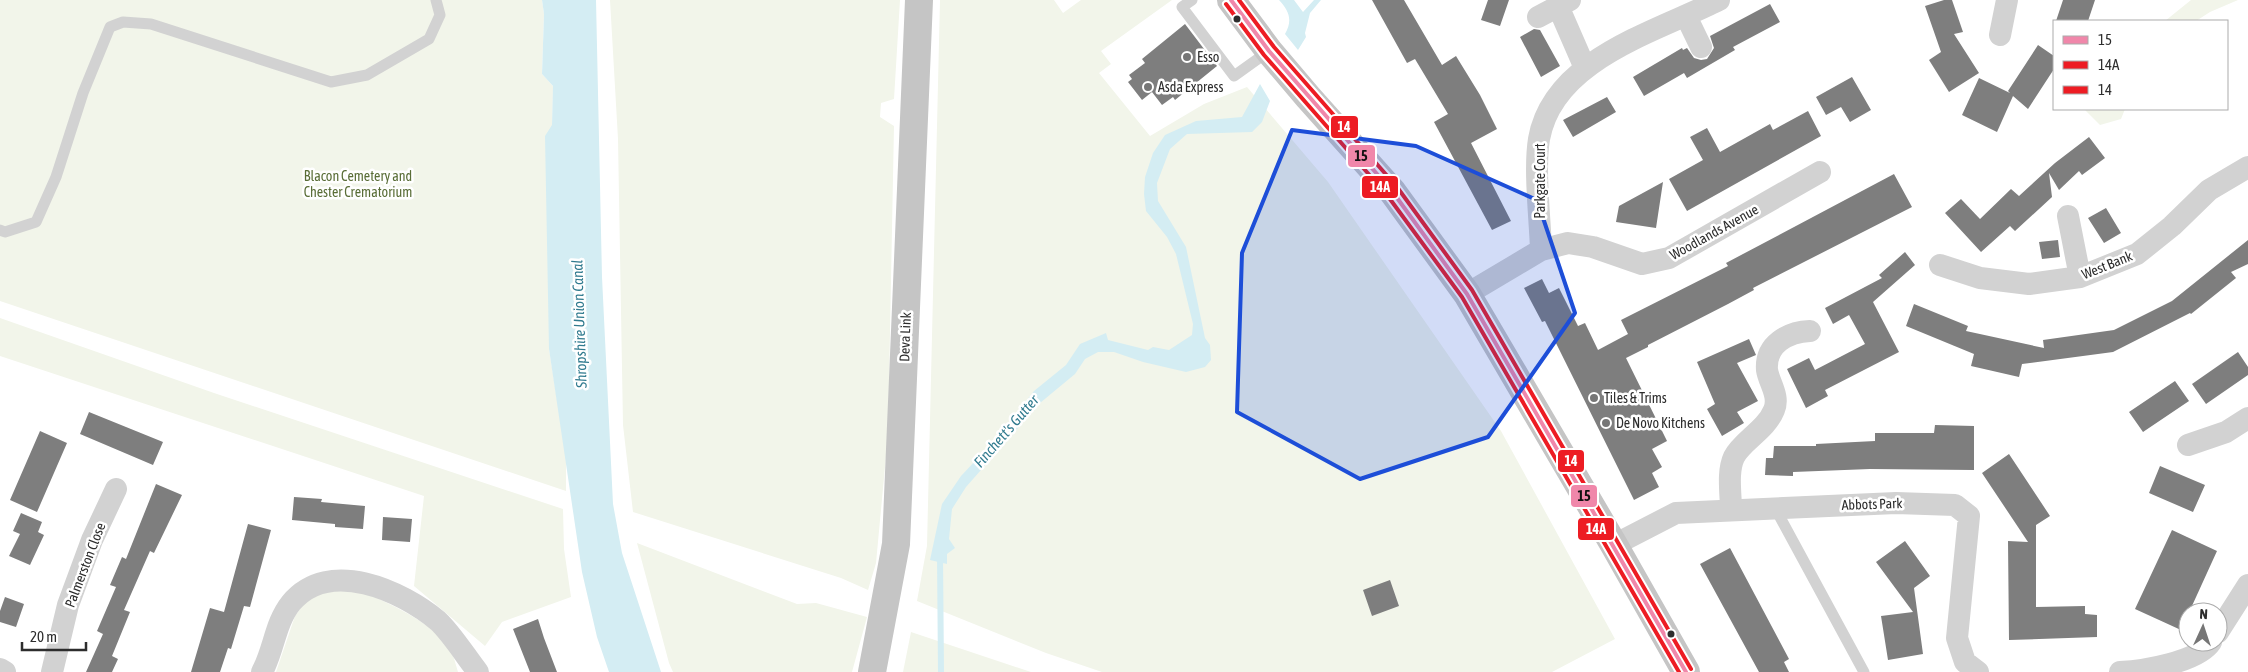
<svg xmlns="http://www.w3.org/2000/svg" width="2248" height="672" viewBox="0 0 2248 672" font-family="'Asap Condensed',sans-serif">
<rect width="100%" height="100%" fill="#fff"/>
<path fill="#f2f5ea" d="M0,0H542L544,14L542,74L553,86L549,349L566,456V491L0,301Z
M610,0H900L894,99L881,103L880,117L894,126L888,435L876,563L868,590L841,578L633,512L623,425L618,139Z
M940,0H1054L1063,13L1081,0H1172L1101,51L1111,64L1099,73L1150,136L1204,104L1247,87L1328,182L1501,431L1615,639L1552,672H1102L1046,653L917,601L927,546Z
M2191,0H2238L2210,12L2196,21H2165Z
M2084,109H2125L2121,119L2100,125Z
M0,318L214,393L563,509L564,549L571,597L502,622L485,646L414,586L424,496L0,356Z
M637,543L797,604L816,603L867,617L852,672H673L669,663Z
M354,588C383,600 422,618 444,640C452,648 455,662 458,672H276L295,616L310,595Z
M911,632L1031,672H903Z"/>
<path fill="#d4edf3" d="M542,0H596L602,277L613,504L622,553L661,672H609L597,637L582,572L549,349L545,136L552,125L553,86L542,74L544,14Z
M1279,0H1294L1303,12L1314,0H1321L1310,13L1305,33L1306,37L1298,50L1285,34C1293,20 1289,11 1279,0Z
M1260,84L1270,101L1262,122L1252,132L1187,134L1170,149L1157,183L1158,201L1186,247L1205,338L1210,345L1211,360L1205,367L1186,372L1143,362L1114,352H1098L1085,359L1075,374L1040,403L966,487L952,509L949,539L955,548L947,554V564L930,560L942,504L961,476L993,442L1034,391L1066,365L1080,344L1106,333L1108,340L1148,350L1153,347L1169,350L1192,335L1193,324L1176,254L1167,237L1146,211L1144,194L1145,177L1153,153L1165,135L1196,121L1242,117Z"/>
<g fill="none" stroke-linecap="round" stroke-linejoin="round">
<path stroke="#d4edf3" stroke-width="6" d="M940,555L941,672"/>
</g>
<path fill="#7e7e7e" d="M1372,0H1404L1442,65L1456,56L1480,95L1497,129L1471,143L1511,221L1492,230L1434,122L1448,114L1415,59L1407,63Z
M1488,0H1509L1500,26L1481,20Z
M1944,0H1952L1963,32L1954,34L1979,73L1949,92L1929,60L1941,52L1925,6Z
M2063,0H2095L2088,21H2056Z
M1770,4L1780,22L1733,47L1735,50L1687,78L1684,73L1644,96L1633,77L1682,48L1683,50L1687,48L1694,58L1701,60L1707,59L1714,48L1710,36Z
M1185,24L1217,66L1175,100L1173,97L1162,105L1152,92L1142,100L1128,82L1132,79L1129,75L1145,63L1142,59Z
M1534,29L1540,30L1560,66L1541,77L1520,37Z
M2038,45L2054,56V69L2028,109L2013,96L1997,132L1962,115L1979,78L2010,93L2008,91Z
M1852,77L1871,110L1850,122L1841,107L1826,115L1816,97Z
M1607,97L1616,112L1573,137L1563,120Z
M1808,111L1821,136L1687,211L1669,179L1703,160L1690,137L1707,128L1720,152L1770,124L1773,130Z
M2089,137L2105,158L2082,175L2079,171L2059,190L2049,173L2052,197L2015,231L2010,226L1981,252L1945,213L1961,199L1980,219L2011,189L2019,196L2055,163Z
M1894,174L1912,207L1753,288L1754,290L1728,304L1648,345V347L1626,358L1667,441L1652,449L1662,467L1652,473L1659,487L1634,500L1545,321L1542,322L1524,288L1542,279L1549,293L1559,288L1578,326L1585,323L1598,350L1628,334L1621,320L1728,266L1726,263Z
M1663,182L1656,228L1616,222L1619,206Z
M2106,208L2121,233L2104,243L2088,218Z
M2058,240L2060,257L2042,259L2039,242Z
M2248,240V264L2231,272L2236,278L2191,314L2190,313L2113,352L2022,364L2019,377L1971,366L1974,354L1906,326L1914,304L1968,326L1966,331L2044,348L2043,340L2114,330L2172,301Z
M1905,252L1915,265L1873,302L1899,352L1825,390L1828,396L1806,408L1787,369L1809,358L1815,370L1865,344L1849,315L1833,324L1825,308L1882,278L1879,275Z
M1749,339L1756,355L1737,363L1758,401L1737,412L1744,423L1722,436L1707,409L1715,404L1697,362Z
M2238,352L2248,367V375L2206,404L2192,384Z
M2175,381L2189,401L2143,432L2129,412Z
M89,412L163,442L153,465L80,434Z
M1935,425L1974,426V470L1870,469L1793,472V476L1765,475L1766,458H1773L1774,446H1816V444L1875,441V433H1934Z
M40,431L67,443L37,512L10,500Z
M2009,454L2050,516L2036,525V607L2085,606V614L2097,615V637L2009,640L2008,541L2028,542L1982,473Z
M2160,466L2205,485L2193,512L2149,493Z
M156,484L182,495L154,553L150,551L124,610L130,612L112,656L118,659L112,672H86L103,634L97,631L116,587L110,585L122,557L126,559Z
M294,497L322,499L321,502L365,506L363,529L335,527V524L292,520Z
M21,513L42,522L38,532L44,535L30,565L9,556L20,534L13,531Z
M383,517L412,519L410,542L382,540Z
M248,524L271,530L250,607L244,606L231,649L228,648L220,672H191L210,608L224,612Z
M2172,530L2217,551L2181,630L2135,609Z
M1905,541L1930,576L1914,588L1923,654L1888,660L1881,616L1913,612L1876,562Z
M1730,548L1789,659L1784,662L1789,672H1759L1700,564Z
M1390,580L1399,606L1372,616L1363,590Z
M5,597L24,604L16,627L0,622V611Z
M538,619L544,638L557,672H530L513,629Z"/>
<g fill="none" stroke-linecap="round" stroke-linejoin="round">
<path stroke="#d2d2d2" stroke-width="11" d="M1192,0L1182,7L1234,76L1269,51
M0,230L5,232L36,222L56,177L83,93L110,27L123,22L151,24L331,82L367,75L429,39L440,15L436,0
M1775,508L1864,672"/>
<path stroke="#d2d2d2" stroke-width="22" d="M1558,6L1585,68
M1686,16L1701,47
M1538,17L1570,0
M2000,35L2007,0
M2068,216L2080,277
M1541,250C1540,218 1534,170 1539,139C1553,59 1656,32 1719,0
M1940,265L1980,278L2029,284L2080,277L2137,254L2172,226L2209,190L2248,167
M1467,294L1541,250L1568,243L1593,247L1642,264L1669,258L1820,172
M2188,445L2226,432L2248,418
M1731,510C1731,494 1727,472 1734,457C1742,441 1766,430 1774,410C1780,396 1769,383 1767,370C1765,344 1788,332 1810,331
M1614,545L1676,513L1896,503L1955,505L1969,516L1957,638L1965,662L1978,672
M2218,632L2248,585
M0,669L5,672
M52,672L68,605L92,540L116,489
M262,672C274,650 275,623 291,603C329,557 402,591 438,621C452,634 466,657 478,672
M2120,672C2143,671 2198,662 2211,642"/>
<path stroke="#c5c5c5" stroke-width="28" d="M1231,0L1269,51L1308,97L1392,191L1467,294L1614,545L1686,672
M872,672L896,544L919,0"/>
<g stroke="#fff" stroke-width="8">
<path id="bus-1" d="M1231,0L1269,51L1392,191L1467,294L1686,672"/>
</g>
<g stroke="#fff" stroke-width="8">
<path id="bus-2" d="M1226,4L1264,55L1387,195L1462,297L1679,672"/>
</g>
<g stroke="#fff" stroke-width="8">
<path id="bus-3" d="M1239,0L1274,47L1397,187L1472,290L1691,669"/>
</g>
<use href="#bus-1" stroke="#f087aa" stroke-width="4"/>
<use href="#bus-2" stroke="#ed1c23" stroke-width="4"/>
<use href="#bus-3" stroke="#ed1c23" stroke-width="4"/>
</g>
<path fill="#1d4ed8" fill-opacity="0.2" stroke="#1d4ed8" stroke-width="4" stroke-linejoin="round" d="M1292,130L1416,146L1537,200L1575,313L1488,437L1360,479L1237,412L1242,253Z"/>
<g fill="#2d2d2d" stroke="#fff" stroke-width="2">
<circle cx="1237" cy="19" r="4.5"/>
<circle cx="1671" cy="634" r="4.5"/>
</g>
<g fill="#767676" stroke="#fff" stroke-width="2">
<circle cx="1187" cy="57" r="5"/>
<circle cx="1148" cy="87" r="5"/>
<circle cx="1594" cy="398" r="5"/>
<circle cx="1606" cy="423" r="5"/>
</g>
<g text-anchor="middle" dominant-baseline="central" stroke-width="5" stroke-linejoin="round" paint-order="stroke">
<g font-size="14" fill="#2d2d2d" stroke="#fff" text-anchor="start">
<text x="1197" y="57">Esso</text>
<text x="1158" y="87">Asda Express</text>
<text x="1604" y="398">Tiles &amp; Trims</text>
<text x="1616" y="423">De Novo Kitchens</text>
</g>
<g font-size="14" fill="#596d36" stroke="#fff">
<text x="358" y="176">Blacon Cemetery and<tspan x="358" dy="16">Chester Crematorium</tspan></text>
</g>
<g font-size="14" fill="#2d2d2d" stroke="#fff">
<text transform="translate(1540 181) rotate(-90)">Parkgate Court</text>
<text transform="translate(1714 232) rotate(-29)">Woodlands Avenue</text>
<text transform="translate(2107 265) rotate(-22)">West Bank</text>
<text transform="translate(905 337) rotate(-88)">Deva Link</text>
<text transform="translate(1872 504) rotate(-2)">Abbots Park</text>
<text transform="translate(85 565) rotate(-69)">Palmerston Close</text>
</g>
<g font-size="15" font-style="italic" fill="#317b8f" stroke="#fff">
<text transform="translate(579 324) rotate(-92)">Shropshire Union Canal</text>
<text transform="translate(1006 431) rotate(-49)">Finchett's Gutter</text>
</g>
</g>
<g stroke="#fff" stroke-width="2">
<rect x="1330" y="115" width="29" height="24" rx="5" fill="#ed1c23"/>
<rect x="1347" y="144" width="29" height="24" rx="5" fill="#f087aa"/>
<rect x="1361" y="175" width="38" height="24" rx="5" fill="#ed1c23"/>
<rect x="1557" y="449" width="28" height="24" rx="5" fill="#ed1c23"/>
<rect x="1570" y="484" width="28" height="24" rx="5" fill="#f087aa"/>
<rect x="1577" y="517" width="38" height="24" rx="5" fill="#ed1c23"/>
</g>
<g font-size="14" text-anchor="middle" font-weight="bold" fill="#fff">
<text x="1344" y="132">14</text>
<text x="1380" y="192">14A</text>
<text x="1571" y="466">14</text>
<text x="1596" y="534">14A</text>
</g>
<g font-size="14" text-anchor="middle" font-weight="bold" fill="#111">
<text x="1361" y="161">15</text>
<text x="1584" y="501">15</text>
</g>
<rect x="2053" y="20" width="175" height="90" fill="#ffffff" stroke="#ababab"/>
<rect x="2063" y="36" width="25" height="8" fill="#f087aa" stroke="#ababab"/>
<text x="2098" y="45" font-size="15" fill="#2d2d2d">15</text>
<rect x="2063" y="61" width="25" height="8" fill="#ed1c23" stroke="#ababab"/>
<text x="2098" y="70" font-size="15" fill="#2d2d2d">14A</text>
<rect x="2063" y="86" width="25" height="8" fill="#ed1c23" stroke="#ababab"/>
<text x="2098" y="95" font-size="15" fill="#2d2d2d">14</text>
<g transform="translate(2203 627) rotate(3)"><circle r="24" fill="#ffffff" stroke="#ababab"/>
<path d="M0-4L9 19L0 12L-9 19Z" fill="#767676"/>
<text y="-8" font-size="14" font-weight="bold" text-anchor="middle" fill="#2d2d2d">N</text>
</g>
<path d="M22 642v8h64v-8" fill="none" stroke="#2d2d2d" stroke-width="2.5"/>
<text x="30" y="642" font-size="15" fill="#2d2d2d" stroke="#ffffff" stroke-width="4" paint-order="stroke">20 m</text>
</svg>
